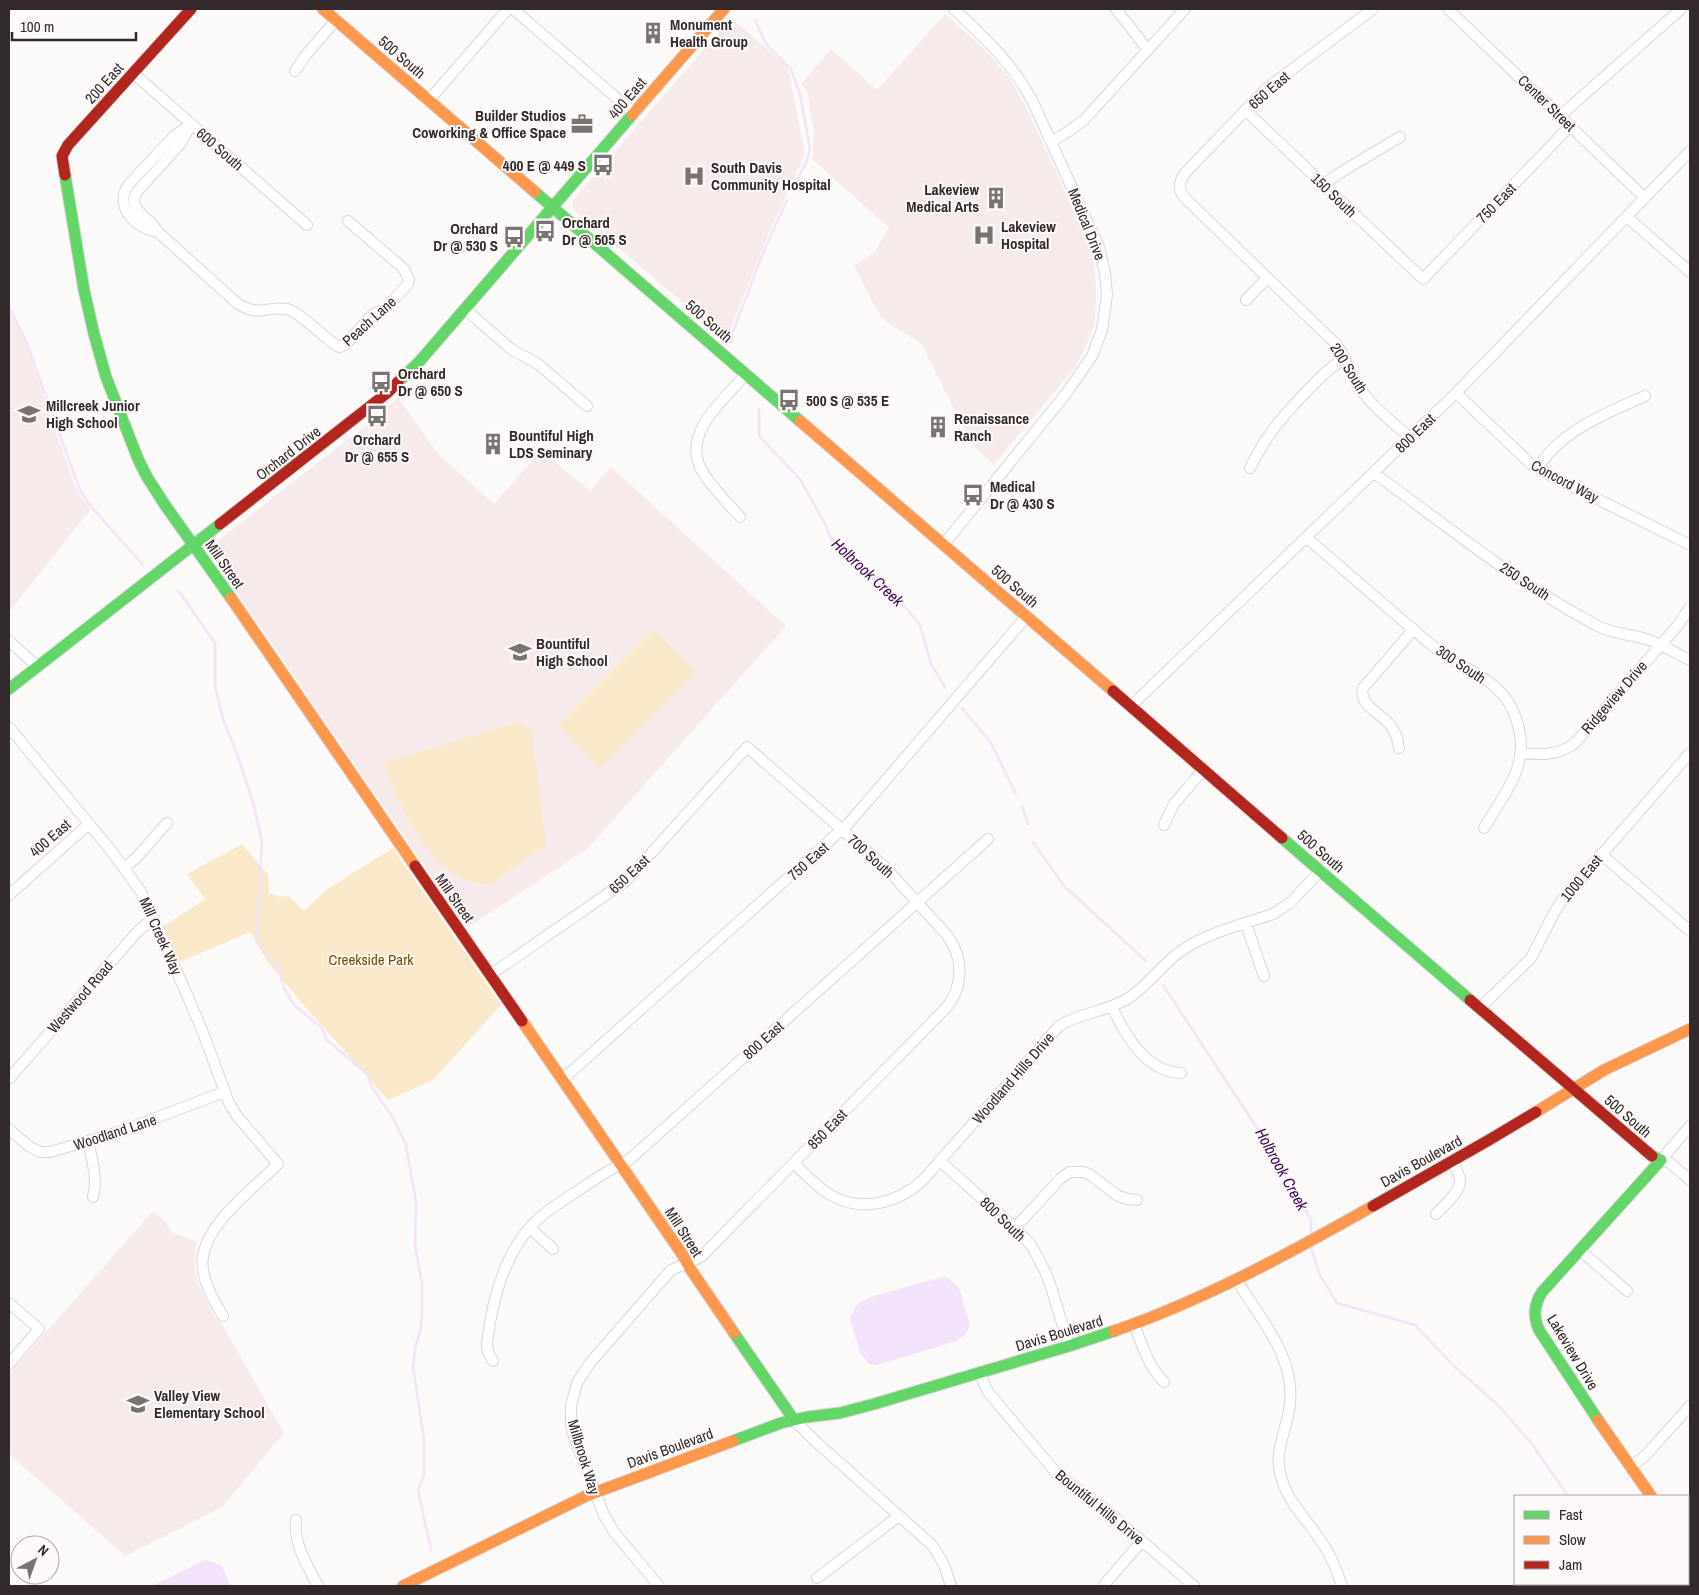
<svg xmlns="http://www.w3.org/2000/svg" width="1699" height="1595" viewBox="0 0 1699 1595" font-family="'Archivo Narrow',sans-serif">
<rect width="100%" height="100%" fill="#fcfaf9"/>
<path fill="#f6ebea" d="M945,14L985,50L1010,79L1025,105L1059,178L1093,257L1096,286L1095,323L1086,346L1076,366L994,465L979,451L967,435L922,344L887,322L881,316L871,299L854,265L874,253L889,228L812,159L814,132L807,91L801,84L831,49L877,90Z
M731,18L788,67L805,153L769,233L730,330L728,341L575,211L572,206L573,200Z
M9,311L24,339L76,489L90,510L9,612Z
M398,397L437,453L494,504L541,450L590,491L611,467L786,626L587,849L467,928L209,552L212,545L383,412Z
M153,1211L165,1221L171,1232L197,1242L194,1266L198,1284L216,1319L220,1321L284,1433L222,1507L125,1556L9,1454V1374Z"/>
<path fill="#fae8ca" d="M654,630L697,672L601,768L558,725Z
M519,722L532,731L546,845L491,884C431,885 402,809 383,763Z
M242,844L268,875L269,893L280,897L289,896L304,911L326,890L393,848L501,1005L433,1080L388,1100L300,1001L267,961L250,932L180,962L164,926L205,899L187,874Z"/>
<path fill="#f2e2fa" d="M947,1277L959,1288L969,1322V1329L965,1335L954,1342L877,1365L869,1364L860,1353L850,1318L856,1306L860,1302L877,1295L939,1278Z
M205,1560L221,1565L231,1586H152Z"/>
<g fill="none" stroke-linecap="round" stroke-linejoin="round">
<path stroke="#f2e2fa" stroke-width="2.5" d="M755,20L766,44L791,69L800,94L810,149L807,161L791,190
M9,307L26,341L79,488L88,503L143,565
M732,342V334L763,253L787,200
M759,409V436L800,479L825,524L833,543L906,608L920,625L931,664L945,687
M178,590L215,643V686L223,719L239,759L254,806L262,842L260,877L261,888L256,929L262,947L278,966L284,988L294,1005L321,1027L327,1040L367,1074L372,1087L393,1118L406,1145L416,1202L415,1246L422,1283V1314L420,1331L415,1349L413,1367L424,1439V1475L418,1490L431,1550
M962,708L991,743L1016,794
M1022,806L1028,824
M1033,842L1064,886L1146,961
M1163,985L1257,1128L1278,1156L1289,1185L1311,1219V1234
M1310,1245L1320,1275L1337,1303L1415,1325L1454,1366L1500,1407L1532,1444L1568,1496
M1619,1584L1621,1586"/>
<g stroke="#dad6d6" stroke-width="12">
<path id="street" d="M513,9L634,113
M1116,9L1148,50
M1373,9L1267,88L1185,173C1178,183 1178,192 1187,200L1337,345C1346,358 1350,374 1359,387C1372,407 1393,422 1410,438
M1448,9L1645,198
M295,71L305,56L336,20
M133,73L307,225
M429,100L508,9
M1245,110L1423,279L1570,126
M1560,116L1681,9
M191,124L181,143L136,193C127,210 151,218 158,232L238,304C260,317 266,306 287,309C298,311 326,339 337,346L340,347L346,344L373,314L385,309L408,284L409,280L404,269L348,221
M1051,142L1069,131L1084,120L1185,9
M1324,185L1338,174L1400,137
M1627,217L1690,272
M158,232C135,229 113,205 129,184L174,136L190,125
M1246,300L1267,278
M465,309L512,350L537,363L587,406
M1456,393L1531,464L1555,478L1690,545
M1250,468C1267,434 1281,418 1307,391C1319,379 1330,366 1345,359
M1538,468C1561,430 1607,413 1645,396
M1374,473C1447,526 1518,584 1598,626C1613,634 1630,634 1646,639C1662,644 1675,653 1690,660
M740,517C727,502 710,486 701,469C682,432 725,399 746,374
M1307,538C1349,574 1391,611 1434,647C1453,662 1476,671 1494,686C1517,705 1527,741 1517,769C1510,790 1495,809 1484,828
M944,544L1065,395L1092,356L1102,330L1107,295L1105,273L1099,247L1032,100C1011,62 985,38 954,9
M9,641L38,667
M1131,706L1456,393L1690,151
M9,727L113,853L141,892L160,932L202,1030L229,1103L237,1116L278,1164C252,1190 196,1230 203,1270C205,1286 215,1302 223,1316
M1399,748C1398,739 1396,732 1390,725C1382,714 1358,705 1363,688L1414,629
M1520,753C1541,755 1558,756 1575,743L1679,624L1690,607
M1164,825L1174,804L1204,769
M1601,854L1690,931
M124,868L137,857L167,823
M9,895L89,824
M1246,924L1264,976
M490,975L626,881L747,747L885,867L946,934C964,957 964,986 946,1008L701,1257L671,1270L590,1363L577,1383L571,1406V1422L572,1431L604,1515L614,1532L659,1586
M1112,1007C1125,1035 1146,1072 1181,1073
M1480,1008L1531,958L1555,911L1563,899L1690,753
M9,1079L138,931L154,918
M562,1080L848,824L1027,616
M1690,1126L1661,1160L1670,1163L1690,1180
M9,1129C21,1139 34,1155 50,1152L119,1132L224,1092
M88,1141C92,1161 98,1177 93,1197
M940,1161L1015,1228L1031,1245L1045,1271L1051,1287L1069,1346
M794,1163C805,1174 816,1186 829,1194C860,1213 897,1204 923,1180L1059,1026C1080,1013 1105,1012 1127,999C1147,987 1161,965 1181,951C1206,933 1244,924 1273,914L1290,903L1321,870
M1436,1214C1443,1206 1461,1192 1460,1180C1459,1173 1454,1166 1452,1160
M530,1228L553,1249
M1015,1228L1060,1179L1070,1172H1083L1089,1174L1118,1196L1127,1199L1137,1200
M1580,1250L1627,1291
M1236,1279C1259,1317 1295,1356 1290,1403C1288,1428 1273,1451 1281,1477C1287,1500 1306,1519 1319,1538C1330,1553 1337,1570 1342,1586
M9,1303L39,1329L9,1364
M1134,1324C1142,1345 1148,1366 1164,1382
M493,1361L488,1352L487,1344C492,1300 504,1252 536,1221C547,1210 561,1202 573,1194C592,1181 609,1169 629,1160L988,839
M979,1372L988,1392L1058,1475L1105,1509L1194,1586
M794,1420L814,1440L933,1546L944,1565L951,1586
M1630,1467L1645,1456L1690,1406
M296,1520C293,1544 308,1566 318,1586
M817,1578L899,1516
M1103,1586L1142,1541"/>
</g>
<g stroke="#dad6d6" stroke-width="13">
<path id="fast" d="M65,175L84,290L94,334L106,377L138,459L147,477L165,505L231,598
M535,192L800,421
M398,382L419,362L632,115
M9,689L220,524
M1282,838L1470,1000
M734,1333L794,1420
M1598,1420L1539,1330C1533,1316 1534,1305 1542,1292L1661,1160L1652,1156
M733,1441L781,1423L807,1417L840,1413L874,1404L1069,1346L1114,1331
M1688,1548L1690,1551"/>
</g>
<g stroke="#dad6d6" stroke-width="13">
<path id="slow" d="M323,9L535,192
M632,115L724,9
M800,421L1113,691
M231,598L415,866
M522,1021L682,1254L691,1270L734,1333
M1536,1112L1604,1070L1690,1029
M1114,1331C1204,1300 1290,1253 1373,1206
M1598,1420L1651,1496
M403,1586L586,1496L733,1441"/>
</g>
<g stroke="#dad6d6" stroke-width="13">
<path id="jam" d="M65,175L62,156L68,145L191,9
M220,524L387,393L398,382
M1113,691L1282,838
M415,866L522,1021
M1470,1000L1652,1156
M1373,1206L1489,1140L1536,1112"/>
</g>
<use href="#street" stroke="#fffefe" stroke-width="10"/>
<use href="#fast" stroke="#63d668" stroke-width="11"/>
<use href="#slow" stroke="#ff974d" stroke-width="11"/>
<use href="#jam" stroke="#b3261e" stroke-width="11"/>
</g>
<defs>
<g id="building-bare" transform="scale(1.725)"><path d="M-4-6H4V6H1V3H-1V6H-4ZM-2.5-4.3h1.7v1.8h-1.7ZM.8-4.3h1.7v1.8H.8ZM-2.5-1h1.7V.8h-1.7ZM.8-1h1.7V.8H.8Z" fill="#797372" stroke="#fdf9f8" stroke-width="2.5" paint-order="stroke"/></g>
<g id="office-bare" transform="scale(1.725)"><path d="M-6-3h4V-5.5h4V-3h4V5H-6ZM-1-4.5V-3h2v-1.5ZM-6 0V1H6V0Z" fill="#797372" stroke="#fdf9f8" stroke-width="2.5" paint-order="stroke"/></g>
<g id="bus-bare" transform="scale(1.725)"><path d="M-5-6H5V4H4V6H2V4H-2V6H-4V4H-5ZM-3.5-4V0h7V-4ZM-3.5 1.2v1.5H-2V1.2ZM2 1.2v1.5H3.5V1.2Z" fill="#797372" stroke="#fdf9f8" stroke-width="2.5" paint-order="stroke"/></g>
<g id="hospital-bare" transform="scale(1.725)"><path d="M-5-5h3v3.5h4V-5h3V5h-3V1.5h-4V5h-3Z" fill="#797372" stroke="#fdf9f8" stroke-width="2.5" paint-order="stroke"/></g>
<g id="school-bare" transform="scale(1.725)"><path d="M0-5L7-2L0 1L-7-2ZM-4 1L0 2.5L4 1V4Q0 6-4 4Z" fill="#797372" stroke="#fdf9f8" stroke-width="2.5" paint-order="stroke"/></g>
</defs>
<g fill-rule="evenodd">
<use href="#building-bare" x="653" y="33"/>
<use href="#office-bare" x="582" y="124"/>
<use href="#bus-bare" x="603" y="165"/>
<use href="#hospital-bare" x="694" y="176"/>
<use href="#building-bare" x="996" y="198"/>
<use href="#bus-bare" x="545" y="231"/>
<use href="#hospital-bare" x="984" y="235"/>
<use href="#bus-bare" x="514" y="237"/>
<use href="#bus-bare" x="381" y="382"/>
<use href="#bus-bare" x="789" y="400"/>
<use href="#school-bare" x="29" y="414"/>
<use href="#bus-bare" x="377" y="416"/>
<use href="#building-bare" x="938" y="427"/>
<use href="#building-bare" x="493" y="444"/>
<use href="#bus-bare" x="973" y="495"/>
<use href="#school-bare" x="520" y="652"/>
<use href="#school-bare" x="138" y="1404"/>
</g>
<g text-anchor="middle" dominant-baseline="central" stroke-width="4" stroke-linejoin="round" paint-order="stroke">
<g font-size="15" font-weight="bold" fill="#322a2a" stroke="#fdf9f8" text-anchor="start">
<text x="670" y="24">Monument<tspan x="670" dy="17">Health Group</tspan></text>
<text x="566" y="115" text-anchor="end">Builder Studios<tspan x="566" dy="17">Coworking &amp; Office Space</tspan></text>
<text x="586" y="165" text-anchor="end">400 E @ 449 S</text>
<text x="711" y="167">South Davis<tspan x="711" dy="17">Community Hospital</tspan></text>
<text x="979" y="189" text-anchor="end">Lakeview<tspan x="979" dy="17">Medical Arts</tspan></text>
<text x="562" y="222">Orchard<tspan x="562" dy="17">Dr @ 505 S</tspan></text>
<text x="1001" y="226">Lakeview<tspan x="1001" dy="17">Hospital</tspan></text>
<text x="498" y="228" text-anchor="end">Orchard<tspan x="498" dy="17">Dr @ 530 S</tspan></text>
<text x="398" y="373">Orchard<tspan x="398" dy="17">Dr @ 650 S</tspan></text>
<text x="806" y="400">500 S @ 535 E</text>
<text x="46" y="405">Millcreek Junior<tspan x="46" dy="17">High School</tspan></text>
<text x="954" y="418">Renaissance<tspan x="954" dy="17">Ranch</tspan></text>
<text x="509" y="435">Bountiful High<tspan x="509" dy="17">LDS Seminary</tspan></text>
<text x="377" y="439" text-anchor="middle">Orchard<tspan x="377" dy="17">Dr @ 655 S</tspan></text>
<text x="990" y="486">Medical<tspan x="990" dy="17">Dr @ 430 S</tspan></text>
<text x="536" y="643">Bountiful<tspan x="536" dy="17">High School</tspan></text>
<text x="154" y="1395">Valley View<tspan x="154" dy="17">Elementary School</tspan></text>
</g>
<g font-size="15" fill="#322a2a" stroke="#fdf9f8">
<text transform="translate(402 57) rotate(41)">500 South</text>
<text transform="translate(104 83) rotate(-48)">200 East</text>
<text transform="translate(1269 90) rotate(-41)">650 East</text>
<text transform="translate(627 98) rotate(-49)">400 East</text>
<text transform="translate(1547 103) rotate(44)">Center Street</text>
<text transform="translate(220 149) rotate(41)">600 South</text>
<text transform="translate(1334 195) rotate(44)">150 South</text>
<text transform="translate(1496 203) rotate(-46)">750 East</text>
<text transform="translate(1087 224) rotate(68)">Medical Drive</text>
<text transform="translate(369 321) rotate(-42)">Peach Lane</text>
<text transform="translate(709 321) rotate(41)">500 South</text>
<text transform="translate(1349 368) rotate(58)">200 South</text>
<text transform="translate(1415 433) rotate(-44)">800 East</text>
<text transform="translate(288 453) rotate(-38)">Orchard Drive</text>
<text transform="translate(1565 481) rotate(28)">Concord Way</text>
<text transform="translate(225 564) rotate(55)">Mill Street</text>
<text transform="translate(1525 581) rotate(33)">250 South</text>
<text transform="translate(1015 586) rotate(41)">500 South</text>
<text transform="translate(1461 664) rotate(34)">300 South</text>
<text transform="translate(1614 697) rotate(-49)">Ridgeview Drive</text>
<text transform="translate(50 838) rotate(-41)">400 East</text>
<text transform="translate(1321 851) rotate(41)">500 South</text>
<text transform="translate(871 856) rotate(42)">700 South</text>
<text transform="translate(808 861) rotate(-42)">750 East</text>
<text transform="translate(629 874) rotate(-43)">650 East</text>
<text transform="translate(1581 878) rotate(-50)">1000 East</text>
<text transform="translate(455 898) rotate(55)">Mill Street</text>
<text transform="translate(161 936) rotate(66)">Mill Creek Way</text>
<text transform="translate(80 997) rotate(-49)">Westwood Road</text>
<text transform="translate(763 1040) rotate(-42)">800 East</text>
<text transform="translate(1013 1078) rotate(-49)">Woodland Hills Drive</text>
<text transform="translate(1628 1116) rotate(41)">500 South</text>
<text transform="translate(827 1129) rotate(-46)">850 East</text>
<text transform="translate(115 1132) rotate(-18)">Woodland Lane</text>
<text transform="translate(1421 1161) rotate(-29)">Davis Boulevard</text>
<text transform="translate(1003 1219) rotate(44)">800 South</text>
<text transform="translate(684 1232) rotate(57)">Mill Street</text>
<text transform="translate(1059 1333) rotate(-17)">Davis Boulevard</text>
<text transform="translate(1573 1352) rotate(59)">Lakeview Drive</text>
<text transform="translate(670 1448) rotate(-20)">Davis Boulevard</text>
<text transform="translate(584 1457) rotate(73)">Millbrook Way</text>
<text transform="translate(1100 1507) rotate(39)">Bountiful Hills Drive</text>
</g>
<g font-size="15" fill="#725100" stroke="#fdf9f8">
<text x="371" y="959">Creekside Park</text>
</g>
<g font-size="16" font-style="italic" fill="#410c57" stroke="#fdf9f8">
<text transform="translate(868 572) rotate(43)">Holbrook Creek</text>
<text transform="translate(1282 1169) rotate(61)">Holbrook Creek</text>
</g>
</g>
<rect width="1699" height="1595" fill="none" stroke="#322a2a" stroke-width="20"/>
<rect x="1514" y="1495" width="175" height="90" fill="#fdf9f8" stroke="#aca6a6"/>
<rect x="1524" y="1511" width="25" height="8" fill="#63d668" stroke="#aca6a6"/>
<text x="1559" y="1520" font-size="15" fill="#322a2a">Fast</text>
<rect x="1524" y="1536" width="25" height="8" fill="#ff974d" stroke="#aca6a6"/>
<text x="1559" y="1545" font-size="15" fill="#322a2a">Slow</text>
<rect x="1524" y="1561" width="25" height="8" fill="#b3261e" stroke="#aca6a6"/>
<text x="1559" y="1570" font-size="15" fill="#322a2a">Jam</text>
<g transform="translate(35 1560) rotate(41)"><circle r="24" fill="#fdf9f8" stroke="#aca6a6"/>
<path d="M0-4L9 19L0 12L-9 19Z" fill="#797372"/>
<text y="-8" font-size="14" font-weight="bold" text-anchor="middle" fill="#322a2a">N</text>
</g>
<path d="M12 32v8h124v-8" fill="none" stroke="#322a2a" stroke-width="2.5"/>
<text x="20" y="32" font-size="15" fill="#322a2a" stroke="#fdf9f8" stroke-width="4" paint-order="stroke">100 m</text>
</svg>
